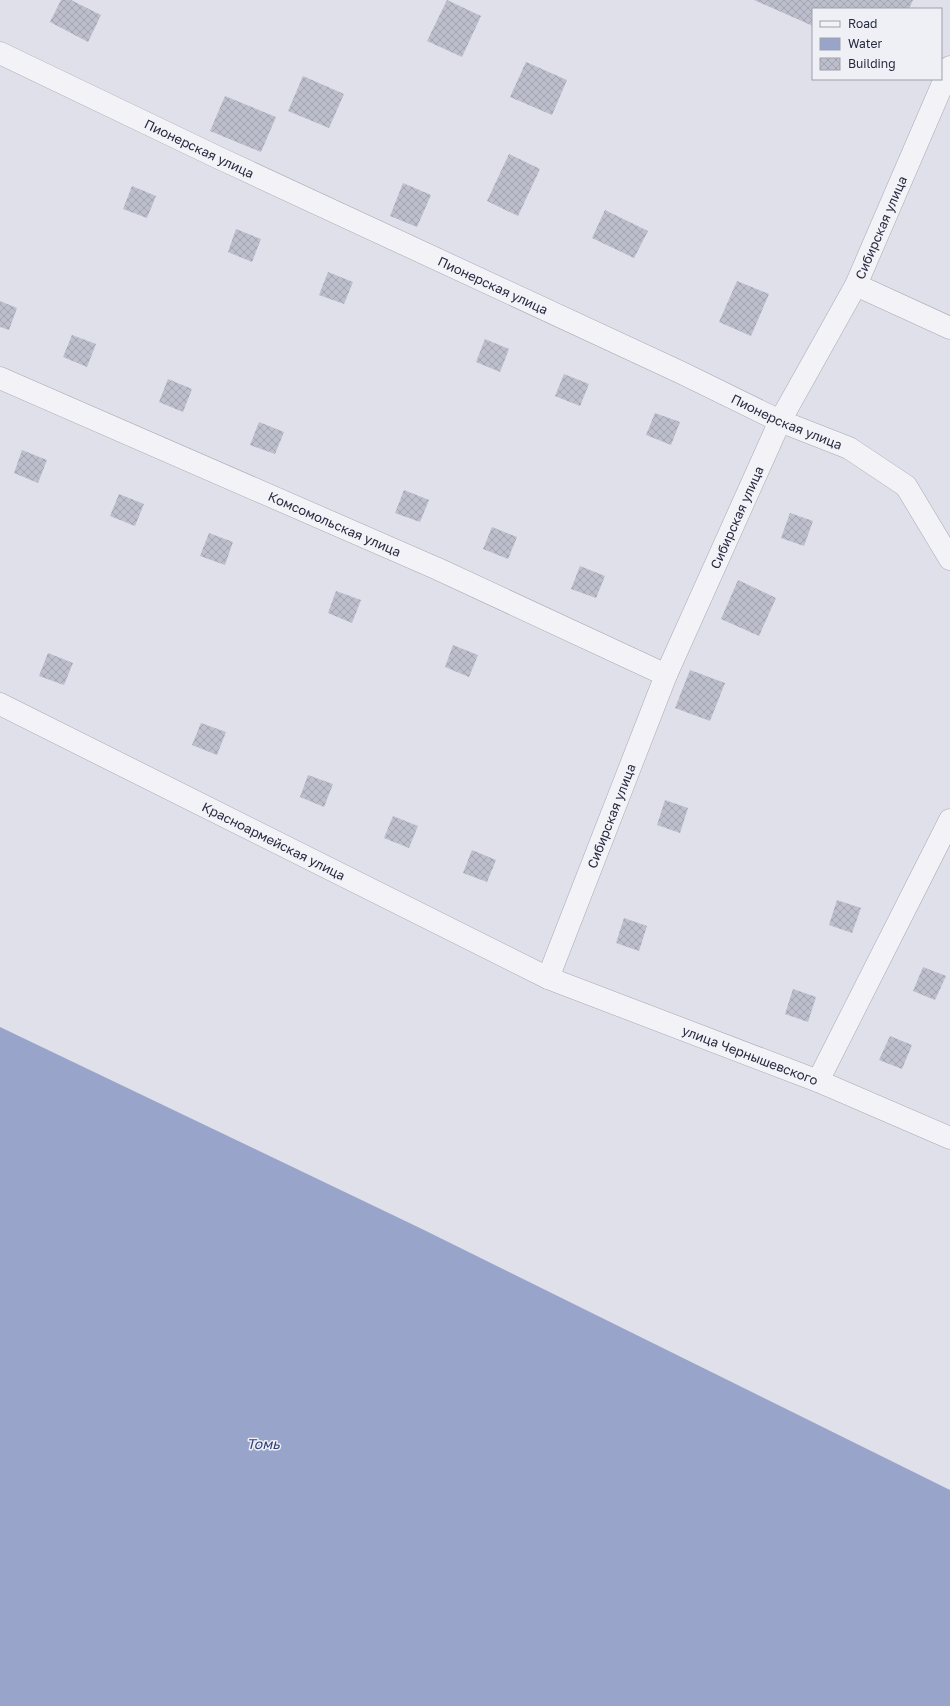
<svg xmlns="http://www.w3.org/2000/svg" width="950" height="1706" viewBox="0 0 950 1706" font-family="'Golos Text',sans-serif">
<defs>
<pattern id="building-cross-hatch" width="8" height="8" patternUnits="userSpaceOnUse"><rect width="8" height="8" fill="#bcbecc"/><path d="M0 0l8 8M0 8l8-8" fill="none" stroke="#a2a3b0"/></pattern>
</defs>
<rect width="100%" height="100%" fill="#dfe0e9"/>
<path fill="#98a4ca" d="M0,1027L422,1229L950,1490V1706H0Z"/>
<path fill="url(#building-cross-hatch)" d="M61,0H71L101,15L88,42L50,22Z
M447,0L481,16L462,57L427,41Z
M754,0H913L909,9H813V26Z
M526,62L567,80L552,115L510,97Z
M303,76L344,94L329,128L288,111Z
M225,96L276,117L261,152L210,131Z
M509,154L540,169L518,216L487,201Z
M403,183L431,195L417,227L390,216Z
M132,186L156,196L147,218L123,209Z
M605,210L648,231L634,258L592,238Z
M236,229L261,239L252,262L228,252Z
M328,272L353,282L344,304L319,295Z
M737,281L769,294L751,336L719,322Z
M0,301L17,308L9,330L0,327Z
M72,335L96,344L87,367L63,357Z
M485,339L509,349L500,372L476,362Z
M564,374L589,384L580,406L555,396Z
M168,379L192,389L183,412L159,402Z
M655,413L680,422L671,445L646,435Z
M259,422L284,432L275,454L250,445Z
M22,450L47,460L38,483L14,473Z
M404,490L429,500L420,522L395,513Z
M119,494L144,504L135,526L110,516Z
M790,513L813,521L804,546L781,538Z
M492,527L517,537L508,559L483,549Z
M209,533L233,542L225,565L200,556Z
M580,566L605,576L596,598L571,589Z
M738,580L776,598L759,636L721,619Z
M336,591L361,600L352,623L328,613Z
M453,645L478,655L469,677L445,667Z
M48,653L73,663L64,685L39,676Z
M690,670L725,683L710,721L675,708Z
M201,723L226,732L217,755L192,745Z
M308,775L333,784L324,807L300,797Z
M665,800L688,808L680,833L657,825Z
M393,816L418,826L409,848L384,838Z
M472,850L496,860L487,882L463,873Z
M837,900L861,908L852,933L829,925Z
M624,918L647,926L639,951L616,943Z
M923,967L946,976L935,1000L913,991Z
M793,989L816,997L808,1022L785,1014Z
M890,1036L912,1045L902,1069L879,1060Z"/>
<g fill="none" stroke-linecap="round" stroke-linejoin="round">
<g stroke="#a8a9b6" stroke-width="23">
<g id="minor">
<path id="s1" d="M0,53L219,158L682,373L780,421L849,448L906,486L950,559"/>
<path d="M856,285L950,328"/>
<path id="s2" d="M0,378L438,569L666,675"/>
<path id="s3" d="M0,704L548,978L818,1081L950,1138"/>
<path id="s4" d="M548,978L666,675L780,421L856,285L950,67"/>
<path d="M818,1081L950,820"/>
</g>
</g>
<use href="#minor" stroke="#f2f2f7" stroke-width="22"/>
</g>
<g text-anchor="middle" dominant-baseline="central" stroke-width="3" stroke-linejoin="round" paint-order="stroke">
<g font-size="13" fill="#272a40" stroke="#eef0f6">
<text stroke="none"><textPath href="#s1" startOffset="221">Пионерская улица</textPath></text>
<text stroke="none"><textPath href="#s4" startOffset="822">Сибирская улица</textPath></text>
<text stroke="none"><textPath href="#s1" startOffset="545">Пионерская улица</textPath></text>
<text stroke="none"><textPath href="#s1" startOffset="869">Пионерская улица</textPath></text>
<text stroke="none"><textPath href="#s4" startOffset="498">Сибирская улица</textPath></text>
<text stroke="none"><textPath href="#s2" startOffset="365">Комсомольская улица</textPath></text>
<text stroke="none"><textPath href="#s4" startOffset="174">Сибирская улица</textPath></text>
<text stroke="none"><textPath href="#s3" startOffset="306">Красноармейская улица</textPath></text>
<text stroke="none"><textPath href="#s3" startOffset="829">улица Чернышевского</textPath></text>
</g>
<g font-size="14" font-style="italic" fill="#303e76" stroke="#eef0f6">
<text x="263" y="1443">Томь</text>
</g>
</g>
<rect x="812" y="8" width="130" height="72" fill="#eef0f6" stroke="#9ea1ad"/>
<rect x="820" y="21" width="20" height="6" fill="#f2f2f7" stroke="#9ea1ad"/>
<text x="848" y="28" font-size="12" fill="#272a40">Road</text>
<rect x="820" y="38" width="20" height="12" fill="#98a4ca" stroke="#9ea1ad"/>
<text x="848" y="48" font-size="12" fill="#272a40">Water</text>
<rect x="820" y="58" width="20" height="12" fill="url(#building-cross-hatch)" stroke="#9ea1ad"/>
<text x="848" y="68" font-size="12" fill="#272a40">Building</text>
</svg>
